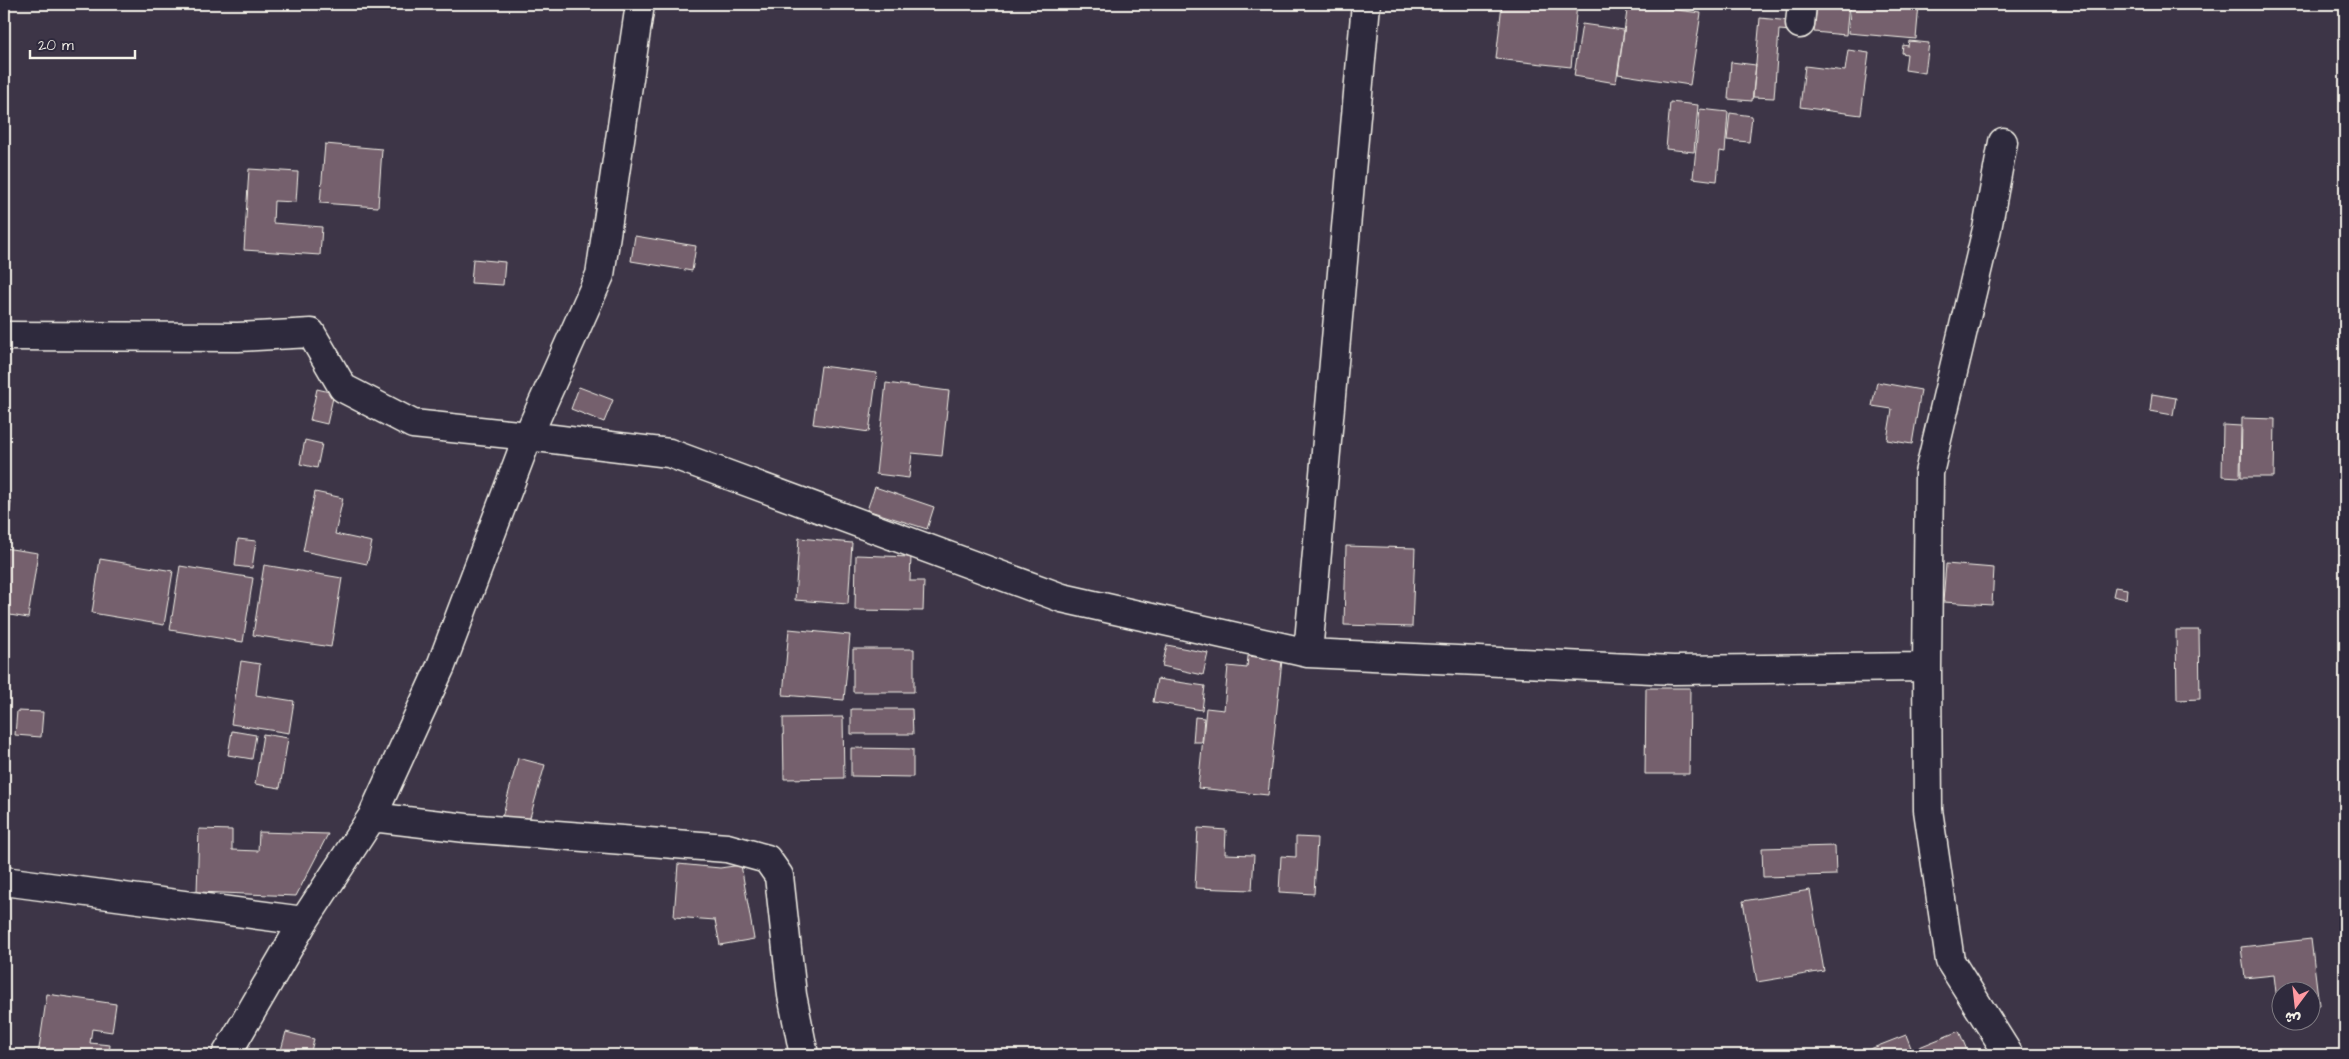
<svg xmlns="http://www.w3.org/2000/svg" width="2349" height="1059" viewBox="0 0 2349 1059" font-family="'Architects Daughter','Playpen Sans Arabic',sans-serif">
<rect width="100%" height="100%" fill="#3d3547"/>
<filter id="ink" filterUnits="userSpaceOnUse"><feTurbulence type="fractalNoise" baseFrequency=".02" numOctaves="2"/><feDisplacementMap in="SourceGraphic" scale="10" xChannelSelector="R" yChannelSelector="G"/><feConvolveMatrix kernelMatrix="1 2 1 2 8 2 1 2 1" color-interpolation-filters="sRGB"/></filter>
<g filter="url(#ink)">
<path fill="#75616d" stroke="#f4f1e8" d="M1502,4H1577L1571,67L1496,59Z
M1628,4L1701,13L1690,85L1618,74Z
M1817,4H1849L1846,35L1814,32Z
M1851,4H1919L1916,39L1848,33Z
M1932,4H1975V5H1932Z
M1760,18L1791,21V31L1779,30L1774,98L1753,97Z
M1582,24L1624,30L1616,83L1574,76Z
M1909,41L1929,43L1925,73L1905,70L1907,54L1902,53L1903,45L1908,46Z
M1848,50L1869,53L1861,115L1800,107L1805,66L1845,71Z
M1731,62L1756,65L1752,101L1728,99Z
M1670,102L1698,105L1694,152L1666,149Z
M1700,109L1728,112L1725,152L1720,151L1717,181L1693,178Z
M1730,113L1752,116L1749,142L1727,140Z
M325,144L382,149L378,207L320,203Z
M249,169L298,172L296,202L274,201L273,223L322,227L320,255L244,250Z
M635,236L696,246L692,271L631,261Z
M473,259L505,262L503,285L471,283Z
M821,366L877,373L869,432L813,424Z
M1877,382L1921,390L1912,444L1887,440L1892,409L1872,406Z
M886,383L949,391L942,456L912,453L909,478L876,474Z
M579,387L613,400L604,422L571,409Z
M317,389L334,393L327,424L310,420Z
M2152,394L2176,398L2173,415L2150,411Z
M2242,418L2275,419L2274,477H2241Z
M2223,425L2241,426L2240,477L2222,476Z
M305,440L322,444L317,468L300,464Z
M875,487L934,507L927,529L867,510Z
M315,492L343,498L335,534L372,542L367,564L303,551Z
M4,501L11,502L7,533L4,532Z
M799,538L852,543L848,604L795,600Z
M238,539L256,541L252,568L235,566Z
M1346,546L1415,548L1412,627L1344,625Z
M4,548L38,553L28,618L4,614Z
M856,555L911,557L910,581H924L923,611L855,610Z
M100,559L173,571L164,625L92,613Z
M1946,564L1994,568L1992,605L1943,602Z
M264,565L342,578L331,647L253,635Z
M180,566L253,578L243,642L170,630Z
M2115,587L2127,589L2126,599L2113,596Z
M789,629L850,635L844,700L783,695Z
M2176,630H2199L2200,699L2177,700Z
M1167,645L1208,653L1203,675L1162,666Z
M853,649H914V692H853Z
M1248,656L1282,660L1268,795L1198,788L1206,708L1224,710L1228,666L1247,668Z
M241,661L260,664L256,695L294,701L289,733L231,724Z
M1157,679L1205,686L1202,710L1153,702Z
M1646,688H1690L1689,774H1645Z
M851,709H912L913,734H851Z
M17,711L43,712L41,737L15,735Z
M843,717L844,778L784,779L783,718Z
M1195,717L1204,718L1202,742H1193Z
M232,731L256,735L252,759L228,755Z
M263,734L288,738L280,788L255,784Z
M851,748L913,749V777L851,776Z
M518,758L545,765L527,828L501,821Z
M1198,828L1226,830L1225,854L1254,855L1252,890L1195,888Z
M199,829L232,830V850L258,851L259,832L328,834L296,896L197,892Z
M1296,837L1317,838L1314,894L1279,892L1281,856L1296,857Z
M1835,846L1836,875L1763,877L1762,848Z
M678,864L720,868L741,865L754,939L720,945L715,920L674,917Z
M1810,890L1824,971L1757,982L1743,901Z
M2311,939L2319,1005L2312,1006V992H2282V1009L2278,1010L2274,975L2245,978L2241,947Z
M47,994L116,1004L112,1032L92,1029L90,1043L110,1045L109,1055H38Z
M1959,1031L1969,1055H1855L1906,1035L1912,1050Z
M286,1032L314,1039L310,1055H299L281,1050Z"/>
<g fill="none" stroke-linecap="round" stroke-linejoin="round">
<g stroke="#f4f1e8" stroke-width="31">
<path id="minor" d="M1800,24L1802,4
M4,336L238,337L311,333L343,388L413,424L528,436L669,453L1062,598L1308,653L1673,670L1927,667L1928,810L1950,961L2009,1055
M1308,653L1366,4
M1927,667L1929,473L1987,229L2003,142
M372,817L466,828L727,848L767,859L779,876L792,995L804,1055
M4,881L304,921
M226,1055L304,921L372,817L441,666L528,436L600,275L640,4"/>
</g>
<use href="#minor" stroke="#2f2a3d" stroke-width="28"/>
</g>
</g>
<rect width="2349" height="1059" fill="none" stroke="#2f2a3d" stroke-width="20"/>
<rect x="10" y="10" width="2329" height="1039" fill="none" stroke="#f4f1e8" stroke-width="2" filter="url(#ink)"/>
<g transform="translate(2296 1006) rotate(195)"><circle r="24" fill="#2f2a3d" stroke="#7e7a81"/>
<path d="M0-4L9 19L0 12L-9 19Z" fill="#ff9aa2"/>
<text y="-8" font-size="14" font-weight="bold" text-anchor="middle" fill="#f4f1e8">ش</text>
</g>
<path d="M30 50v8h105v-8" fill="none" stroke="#f4f1e8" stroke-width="2.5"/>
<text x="38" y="50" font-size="15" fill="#f4f1e8" stroke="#2f2a3d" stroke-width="4" paint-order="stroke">20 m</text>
</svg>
